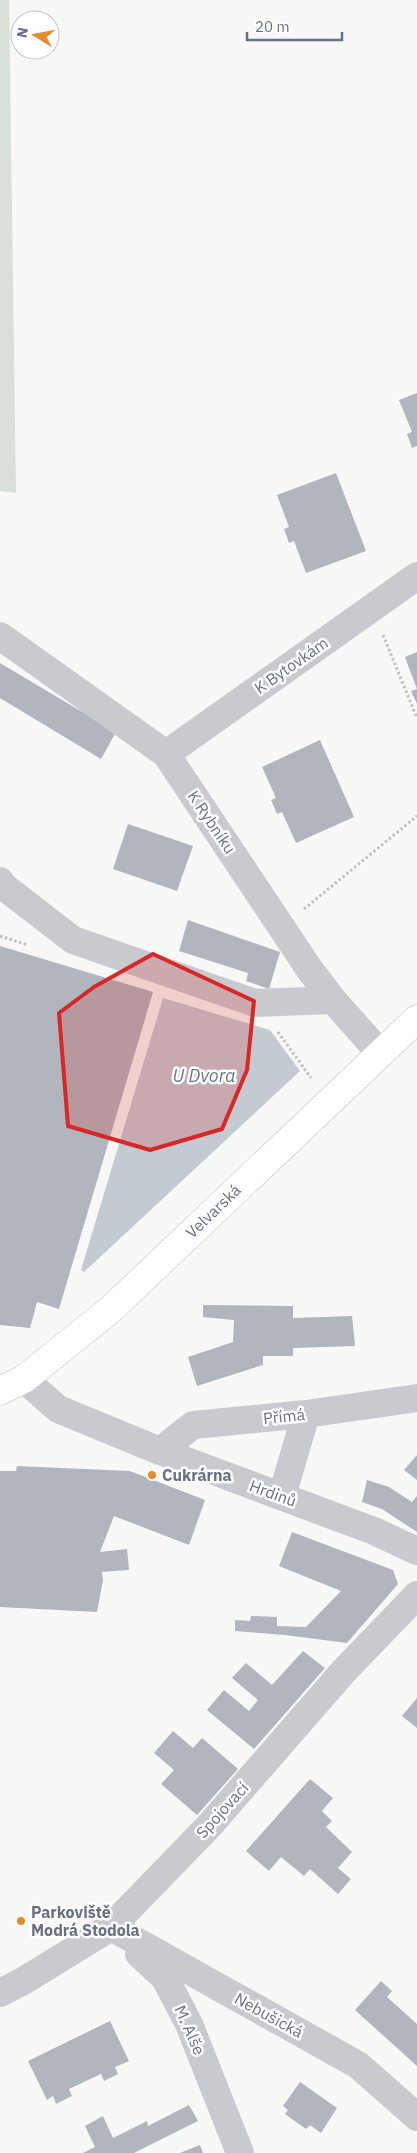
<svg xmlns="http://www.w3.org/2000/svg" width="417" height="2153" viewBox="0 0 417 2153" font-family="'IBM Plex Sans',sans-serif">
<rect width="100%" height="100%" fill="#f8f9f6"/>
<path fill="#d8e0d7" d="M0,0H9L16,493L0,491Z"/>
<path fill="#c4cad1" d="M163,998L270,1030L300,1071L84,1272L81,1270Z"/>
<path fill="#b1b5bd" d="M417,393V446L412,448L407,434L412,432L399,400Z
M336,473L366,551L306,573L294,541L289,543L284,529L289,527L277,495Z
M417,652V704L411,691L417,689L405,657Z
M0,663L116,732L101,759L0,698Z
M320,740L354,817L296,843L282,812L277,814L271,800L276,798L262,767Z
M128,824L193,846L177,891L113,869Z
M188,920L280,952L269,989L246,981L248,973L179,951Z
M0,946L153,992L59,1309L37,1302L30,1328L0,1325Z
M203,1305L293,1306V1318L352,1316L355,1346L293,1348V1356H263V1365L197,1386L188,1357L233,1342L234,1320L203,1317Z
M417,1455V1480L404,1470Z
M17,1466L130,1471L205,1500L189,1545L114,1516L100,1552L127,1549L129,1570L102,1572L103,1580L97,1612L0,1607V1471H16Z
M367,1480L389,1487L412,1502L417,1496V1532L382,1509L362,1502Z
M292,1532L393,1570L398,1584L347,1643L285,1635L235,1631V1620L250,1621L251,1616L277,1617V1626L306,1627L341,1591L279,1566Z
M303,1651L325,1668L254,1749L207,1710L224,1690L249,1711L258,1700L232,1678L246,1663L272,1685Z
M417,1698V1728L402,1716Z
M173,1731L193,1748L202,1738L238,1769L197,1815L161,1784L174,1770L154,1753Z
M310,1779L333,1798L322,1811L332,1821L326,1827L352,1852L338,1868L351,1879L338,1894L310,1869L304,1876L281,1857L269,1871L246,1851Z
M381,1981L392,1991L387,1997L417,2024V2066L355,2010Z
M110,2021L129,2061L115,2067L118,2074L104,2081L101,2074L69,2089L72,2096L56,2104L53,2096L47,2100L28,2061Z
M300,2082L337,2108L321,2133L310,2125L306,2129L285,2114L288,2110L283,2106Z
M189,2105L198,2121L134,2153H83L95,2147L85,2126L103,2116L113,2138L147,2121L148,2126Z
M200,2145L203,2153H180Z"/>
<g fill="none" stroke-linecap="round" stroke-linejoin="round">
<g stroke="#bbbdc2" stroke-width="29">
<path id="major" d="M0,1391L24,1379L110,1310L417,1019"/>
</g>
<path stroke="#c0c1c4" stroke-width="3" stroke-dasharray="2.5 2.5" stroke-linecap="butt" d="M383,635L417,718
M304,909L417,816
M0,936L28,945
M278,1032L311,1078"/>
<path stroke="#c9cacf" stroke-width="28" d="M0,636L166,754L310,970L333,1000L380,1053
M166,754L417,576
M0,881L2,885L73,940L255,1003L333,1000
M24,1379L58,1409L160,1451L374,1531L417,1551
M160,1451L193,1425L306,1414L417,1398
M282,1496L306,1414
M111,1927L358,2065L417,2117
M139,1954L165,1978L189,2024L240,2153
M0,1993L25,1980L111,1927L209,1826L343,1672L417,1595"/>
<use href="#major" stroke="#fff" stroke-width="28"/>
</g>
<path fill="#d62828" fill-opacity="0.2" stroke="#d62828" stroke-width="4" stroke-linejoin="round" d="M153,954L254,1001L247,1070L222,1129L150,1150L68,1126L59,1013L94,987Z"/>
<g fill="#e08c2f" stroke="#fff" stroke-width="2">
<circle cx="152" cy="1475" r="5"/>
<circle cx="21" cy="1921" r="5"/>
</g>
<g text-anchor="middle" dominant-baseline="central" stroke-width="5" stroke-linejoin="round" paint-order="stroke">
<g font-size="16" fill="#687086" stroke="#fff">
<text transform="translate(291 665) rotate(-35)">K Bytovkám</text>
<text transform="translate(212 822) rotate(56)">K Rybníku</text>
<text transform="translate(213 1211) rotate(-44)">Velvarská</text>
<text transform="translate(284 1416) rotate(-6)">Přímá</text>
<text transform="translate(273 1493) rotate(20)">Hrdinů</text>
<text transform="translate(222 1810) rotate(-48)">Spojovací</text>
<text transform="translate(269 2015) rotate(29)">Nebušická</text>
<text transform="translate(190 2030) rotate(66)">M. Alše</text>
</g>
<g font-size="16" font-weight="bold" fill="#687086" stroke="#fff" text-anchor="start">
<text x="162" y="1475">Cukrárna</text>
<text x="31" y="1912">Parkoviště<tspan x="31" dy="18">Modrá Stodola</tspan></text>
</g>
<g font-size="18" font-style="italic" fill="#697789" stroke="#fff">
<text x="204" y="1075">U Dvora</text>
</g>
</g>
<g transform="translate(35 35) rotate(281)"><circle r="24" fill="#ffffff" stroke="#c3c6cf"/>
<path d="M0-4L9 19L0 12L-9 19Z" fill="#e08c2f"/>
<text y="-8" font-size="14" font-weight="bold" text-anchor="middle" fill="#687086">N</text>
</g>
<path d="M247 32v8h95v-8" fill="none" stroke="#687086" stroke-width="2.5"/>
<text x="255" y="32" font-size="15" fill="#687086" stroke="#ffffff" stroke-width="4" paint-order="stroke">20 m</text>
</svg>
